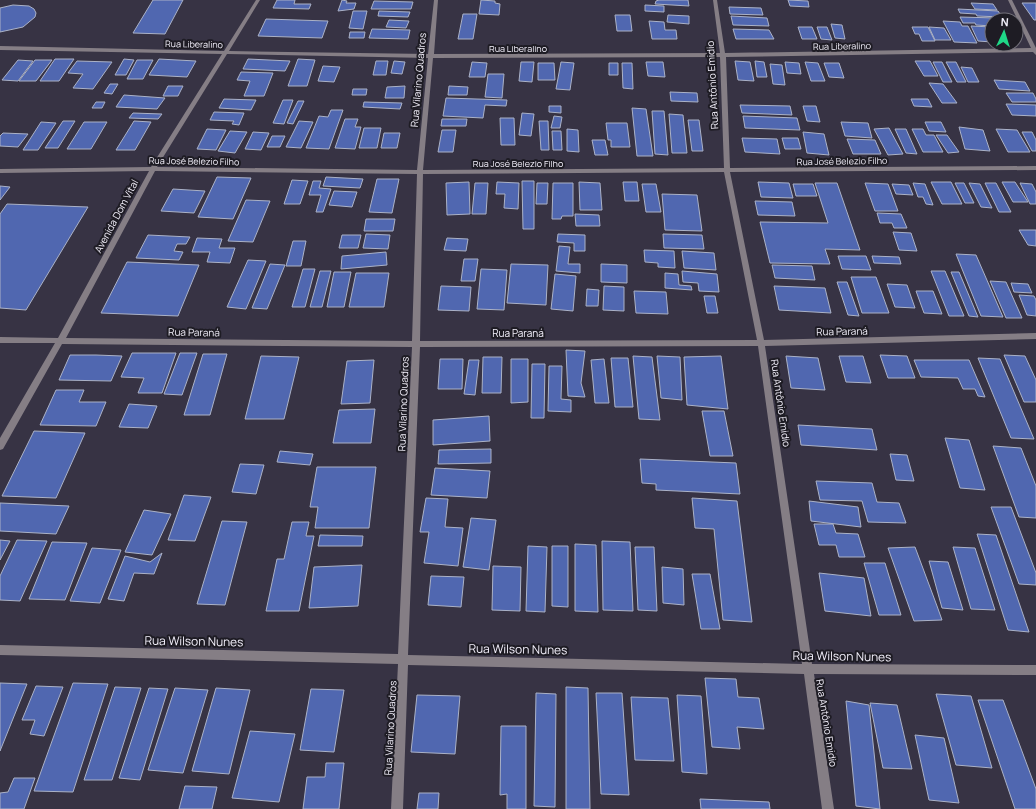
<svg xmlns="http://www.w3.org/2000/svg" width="1036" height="809" viewBox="0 0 1036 809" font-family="Manrope,sans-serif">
<rect width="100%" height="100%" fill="#373344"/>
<path fill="#5067b0" stroke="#abb2c7" d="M153,0H183L165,34L133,33Z
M277,0H295L294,4H311L309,9L273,8Z
M342,0L347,1L346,3H356L354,9L338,11Z
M481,0L495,1V3L500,4L499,15L479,14Z
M659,0H688L689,6L655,4L656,1Z
M788,0L808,1L809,7L790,6Z
M374,1L413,2L411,9H371Z
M971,3L993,4L997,10L975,9Z
M1022,3H1036V20H1034Z
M13,5L29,6L34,9L36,13L35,17L23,27L0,32V8Z
M645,5L664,6V12L645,11Z
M729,7L761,8L763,15L730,14Z
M958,9L998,11L1002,17L977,16L976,14L960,13Z
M353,11H367L363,29L349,28Z
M379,11L410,12L408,17L378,16Z
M463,14H477L473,39H458Z
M615,15H630L632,31H617Z
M668,15L689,16V24L667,22Z
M731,16L767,18L769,26L733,25Z
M960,17L996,18V20H992V26L976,25L975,23H963Z
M266,19L328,21L322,38L258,36Z
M389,20L409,21L406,28L386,27Z
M649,21L664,22L665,30H676L677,39H652Z
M943,21L960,22L962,26H968L977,43L954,42Z
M831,24L842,25L845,39L835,38Z
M971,26L992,27V42L978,41Z
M798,27H812L817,39H802Z
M817,27H827L832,40L821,39Z
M912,27H928L935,41H922L919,34H915Z
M929,27L944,28L951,40H935Z
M372,29L410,30L408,39L369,38Z
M733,29L769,30L774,39H736Z
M350,32H365L364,38H349Z
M55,59H74L59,81H40Z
M124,59L134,60L126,75H115Z
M159,59L196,61L187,77L149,75Z
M248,59L290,61L285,71L243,69Z
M298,59L315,60L307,86H288Z
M18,60L33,61L18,81L2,80Z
M35,60H52L36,81H19Z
M137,60H153L143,79H127Z
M77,61L112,62L93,89L73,88L83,74L68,73Z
M376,61H388L386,75H373Z
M394,61L405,62L402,74L391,73Z
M735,61L750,62L754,81L738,80Z
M755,61L764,62L767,77H757Z
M915,61H930L938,76H924Z
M472,62L487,63L485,77H469Z
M521,62H534L532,82L519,81Z
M561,62L574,63L570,90L556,89Z
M646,62H663L665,77L648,76Z
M785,62L799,63L801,74L787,73Z
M805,62L818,63L825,81H811Z
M933,62H942L952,82H943Z
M946,62H956L966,82H957Z
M538,63H554L555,80H538Z
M609,63H618V75H609Z
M622,63H632L633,89L623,88Z
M824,63H839L844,78L829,77Z
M770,64L782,65L785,85L773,84Z
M323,66L340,67L334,82L318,81Z
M961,67L972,68L979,82H968Z
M241,72L273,73L264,96H244L250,81L237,80Z
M488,74H504L502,98L485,97Z
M994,80L1025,82L1030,91L999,89Z
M929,83L943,84L957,103H942Z
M110,84H118L112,94L104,93Z
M168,86H183L178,96H163Z
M405,86L404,98H385L387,87Z
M449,86L468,87L467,95H448Z
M353,89H367L366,95H352Z
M670,92L697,93L698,102L671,101Z
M1006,93H1033L1036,99V102H1012Z
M124,95L165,98L157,109L116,107Z
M446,98L507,100L506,106L485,105L483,118L443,116Z
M224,99L256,100L251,110L219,108Z
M911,99H928L932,107L914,106Z
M283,100H293L284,124L273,123Z
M298,101H304L293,124L287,123Z
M96,102H105L102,108H92Z
M364,102L402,103L400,109L363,107Z
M1006,104L1036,105V116L1012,115Z
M740,105L790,106L792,115L742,113Z
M549,106H561V113L549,112Z
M803,106H816L820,122L807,121Z
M632,108L646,109L653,156H637Z
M331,110H343L329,149L306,148L319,116L328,117Z
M652,111H664L668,155L655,154Z
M214,112L244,113L239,125L232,124L234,121L210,120Z
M133,113L162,114L158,119L129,118Z
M522,113L534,114L531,136L519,135Z
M669,114L683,115L687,153H672Z
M554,116L562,117L560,128H551Z
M743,116L797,118L800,130L745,128Z
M500,118H514L515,145H501Z
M345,119H358L355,127H361L355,149L335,148Z
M442,119H467L466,126H441Z
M688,120H699L703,151H692Z
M63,121H75L58,148H45Z
M134,121L151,122L135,150H116Z
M299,121L313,122L301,148L286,147Z
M539,121H548L549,150H541Z
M41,122L56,123L38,150H23Z
M84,122H107L91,149H67Z
M841,122L868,123L872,138L845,136Z
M925,122H941L946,132L929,131Z
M606,123H627L630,147H611V140H608Z
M959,127L983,130L990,151L965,149Z
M364,128H381L377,148H359Z
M889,128L897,143L903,154L888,155L874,129Z
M207,129L226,130L216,150L197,149Z
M567,129L578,130L579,152L567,151Z
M895,129H906L917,154L906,153Z
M912,129H923L926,135H934L943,152H923Z
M996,129L1017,130L1030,152H1008Z
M442,130H456L453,152H438Z
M230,131L247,132L235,153L218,151Z
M552,131H561L562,150H553Z
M253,132L269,133L261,150L245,149Z
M803,132L824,134L829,155L807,153Z
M1022,132H1032L1036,140V151H1032Z
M3,133L28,134L18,147L0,146V136Z
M384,133H400L397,148H381Z
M936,135H947L959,152L948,153Z
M272,136H285L280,147H267Z
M742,138L777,139L780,154L745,152Z
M782,138H798L801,149H785Z
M847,139L875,140L881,154H853Z
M592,140H605L608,155H595Z
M217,177L251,178L233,219L198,217Z
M326,177L363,179L360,188L323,186Z
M377,179H399L392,213L369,212Z
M292,180L308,181L300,204H284Z
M313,181H321L319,188L331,189L323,212H316L321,195H309Z
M522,181H534V229H523Z
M469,182L470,214L447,215L446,183Z
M497,182L519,183L518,209L504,208L505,194H496Z
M579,182L600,183L602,210H580Z
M623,182H637L639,201H625Z
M758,182L789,183L793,198L761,197Z
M931,182H951L962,204H942Z
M1002,182H1015L1028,202H1013Z
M475,183H488L486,214H472Z
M537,183H548L547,204H536Z
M553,183H573V216H562L561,219H552Z
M815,183H837L860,250L825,249L830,264L770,263L760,222L828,223Z
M865,183L888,184L898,211H875Z
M913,183L925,184L933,205L926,204L923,197H918Z
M955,183H964L974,203H965Z
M969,183L980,184L992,208L981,207Z
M985,183H996L1011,212H999Z
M1020,183L1032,184L1036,192V204H1030Z
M642,184H656L661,212H646Z
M793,184H813L817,196H796Z
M892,184L909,185L913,195L896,194Z
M0,186L10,187L0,200Z
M173,189L205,191L194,213L161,211Z
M334,191L357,192L352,207L329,205Z
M662,194L697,195L702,231L665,230Z
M246,200L270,201L253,242L228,241Z
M755,201L792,202L795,216L758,215Z
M7,204L88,207L26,310L0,308V214Z
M877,213L901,214L907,228H894L892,223H880Z
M575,214L599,215L600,226H576Z
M366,219H395L393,231H364Z
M1019,230H1036V246L1028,245Z
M893,232L911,233L917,251L899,250Z
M366,234L390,235L388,249L363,248Z
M558,234L585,235V251H574V243L557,242Z
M663,234L702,235L704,249L664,248Z
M148,235L190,237L186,244H177L174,251L183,252L179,260L136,258Z
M342,235H361L358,248H339Z
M197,238L222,239L219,248H235L230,263L207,262L210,252H192Z
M447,238L468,239L466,251L444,250Z
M293,241H306L301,266H286Z
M559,246L570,247L568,264H580V273L556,271Z
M644,250L674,251L675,268L658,267V263L645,262Z
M682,251L714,253L716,270L684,268Z
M386,252L387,265L341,269L342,256Z
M956,254L976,255L1003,317L981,316Z
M838,256H866L871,270L842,269Z
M872,256L899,257L901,264L874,263Z
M464,259H478L475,281H461Z
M248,260L266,261L246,309L227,307Z
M127,262L199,265L178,316L101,313Z
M270,264L285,265L267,309L252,308Z
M511,264L548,265L546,305L507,303Z
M601,264L627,265V283L601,282Z
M772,265L812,266L815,280L775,278Z
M303,269H315L305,307H292Z
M481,269L507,270L504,310L477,309Z
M320,271H331L322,307H310Z
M682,271L717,274L719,292L699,291L698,283L683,282Z
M931,271H945L964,316H949Z
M334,272H351L344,307H327Z
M951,272H959L978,317L969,316Z
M356,273H389L384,307H349Z
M665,273L678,274L679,285L691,286L692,290L665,288Z
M555,274L576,276L573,311L551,309Z
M851,277H876L889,313H862Z
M990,281L1006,282L1022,318H1006Z
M837,282H847L859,316L848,315Z
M1011,283L1028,284L1032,293L1014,292Z
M887,284L907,285L915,308L895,307Z
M441,286L471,287L469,311L438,310Z
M604,286L624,287V311L603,310Z
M774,286L825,288L831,313L779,310Z
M587,289L599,290L598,306H586Z
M634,291L666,292L668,314L636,313Z
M916,291H933L942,314L924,313Z
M1019,295L1034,296L1036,300V316L1027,315Z
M704,296H715L718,313H707Z
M566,350L585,351L581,383L585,397L568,396Z
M132,353H176L162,393H138L144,378L121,377Z
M180,353H197L182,395L164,394Z
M203,354H227L210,415H184Z
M70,355H96L122,356L111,381L59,380Z
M880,355L907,356L915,378H888Z
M1004,355L1025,356L1036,380V402H1024Z
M261,356L299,357L284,419H245Z
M633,356L652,357L660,420L639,419Z
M657,356L680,357L682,400L661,398Z
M721,356L728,409L687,405L684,357Z
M786,356L818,358L825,390L791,388Z
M839,356H863L871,383L846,382Z
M483,357H502L501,393H482Z
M611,358H628L633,407H615Z
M978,358L1000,359L1034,439L1011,438Z
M440,359H463L462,389H438Z
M511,359H528V402L511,403Z
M604,359L609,403H595L591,360Z
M374,360L370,403L341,404L347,361Z
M469,360H479L475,395L464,394Z
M914,360H969L985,397L978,396L975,389H963L958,378L921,377Z
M532,364H545L544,418H531Z
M549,366H562L561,399L571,400V412L548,411Z
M56,390H84L79,402H106L96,426L40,425Z
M129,404L157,406L148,428L119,427Z
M375,409L371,443H333L339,410Z
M702,411H724L733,456H710Z
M489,416L490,441L433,445V420Z
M798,425L872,429L877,450L801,445Z
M34,431L85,433L56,498L2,496Z
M945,438L969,440L985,490L960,488Z
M993,446L1021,448L1036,486V518L1019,517Z
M491,449V463L438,464L439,450Z
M280,451L313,454L310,465L277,462Z
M890,454L907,455L914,481L896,480Z
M640,459L736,463L740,494L656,490V484L642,483Z
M240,464L264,465L256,494L232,492Z
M317,467H376L369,528H315L318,507H310Z
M435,468L490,471L487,498L431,495Z
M816,481L872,483L877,502L899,503L906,523L868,522L862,501L820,500Z
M184,495L211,497L195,541L168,540Z
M426,498L448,499L445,527L463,528L458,566L424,563L429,532H420Z
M692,498L737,501L752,622L723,620L714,529L695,528Z
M809,501L858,507L861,527L811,521Z
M0,503L69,506L56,534L0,531Z
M991,507H1011L1036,573V585L1019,584Z
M144,510L171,514L152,555L125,552Z
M471,518L496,520L489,570L463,567Z
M222,521L247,522L225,605L197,604Z
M292,522H309L306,536H314L299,611H266L277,559H284Z
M814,524H833L836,533L858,534L865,557H839L836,545H819Z
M977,534L996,535L1029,632L1008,630Z
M320,535L363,536L362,546H318Z
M0,540L10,541L0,560Z
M17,540L47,541L20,601L0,600V576Z
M602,541L630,542L633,611L603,610Z
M52,542L87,543L65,600L29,599Z
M575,544L596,545L598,612L575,611Z
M528,546L547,547L545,612L526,611Z
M552,546H568V607L552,606Z
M635,547H654L657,611L638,610Z
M915,547L937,606L942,620L914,621L888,548Z
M953,547L975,548L995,610L971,609Z
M92,548L121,550L100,603L70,601Z
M162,553L154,574L134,573L124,601L108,599L125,556L150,562Z
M929,561L948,562L963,610L942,608Z
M864,563H885L901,615H879Z
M362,565L358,606L309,608L314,567Z
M493,566L521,567L520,611L492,610Z
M662,567L683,569L684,605L663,603Z
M819,573L864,578L871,616L825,611Z
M692,574H710L720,629H701Z
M431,576L464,577L461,607L428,605Z
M705,678L736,679L738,697L759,698L764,729L737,727L740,749L712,747Z
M0,683L27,684L0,751Z
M73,683L108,684L73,792L34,791Z
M36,686L63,687L44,736L30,734L35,720H22Z
M115,687L141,688L112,780H84Z
M566,687L588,688L590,809H566Z
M149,688L168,689L140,780L119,778Z
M175,688L208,690L183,773L148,770Z
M216,688L250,690L229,774L192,771Z
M311,689L344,690L334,752L300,750Z
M536,693L556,694L555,807L534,806Z
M596,693H622L629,795L601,794Z
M936,694L971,696L992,768L956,765Z
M417,695L460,696L455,754L411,752Z
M677,695L701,696L707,774L682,772Z
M631,697L668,698L674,761L635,760Z
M978,700H1003L1036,789V809H1015Z
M846,701L869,705L880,809L856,806Z
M870,703L897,705L912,769L883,768Z
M501,726H526V809H507V794L500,795Z
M250,731L295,734L279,802L232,798Z
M915,735L944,738L959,803L929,800Z
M326,763H344L339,809H303L307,777H325Z
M14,778H35L24,809H0V793L8,792Z
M185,786L217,787L212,809H179Z
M419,793H439L438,809H417Z
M700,799L769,802L770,809H701Z"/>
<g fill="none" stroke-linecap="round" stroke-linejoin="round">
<path fill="#857e85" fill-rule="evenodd" d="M256,0H260L229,51L428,54L434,0H438L434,54L720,53L713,0H717L725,53L1031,48L1008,0H1012L1036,48V55L1033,52L726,57L730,168L1036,166V170L730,172L764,340L1036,333V339L765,346L812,664L1036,665V675L814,674L834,809H822L804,674L408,665L403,809H391L398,664L0,655V645L398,654L412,347L62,344L3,449L0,450V438L55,343H0V337L58,338L149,171L0,173V169L151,167L222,54L0,50V46L224,51ZM227,54L428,58L417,170L157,167ZM720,57L724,168L423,170L433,58ZM155,171L417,174L412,341L66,338ZM724,172L757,340L420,341L423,174ZM758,346L802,664L408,655L420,347Z"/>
</g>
<g text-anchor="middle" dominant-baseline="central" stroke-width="4" stroke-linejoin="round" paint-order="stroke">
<g font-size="9" fill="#f3f0fb" stroke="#1e1c24">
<text transform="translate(194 44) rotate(1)">Rua Liberalino</text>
<text transform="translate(842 46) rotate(-1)">Rua Liberalino</text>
<text x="518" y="48">Rua Liberalino</text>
<text transform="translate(194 161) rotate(1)">Rua José Belezio Filho</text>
<text transform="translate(842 161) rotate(-1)">Rua José Belezio Filho</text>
<text x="518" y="163">Rua José Belezio Filho</text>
</g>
<g font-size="10" fill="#f3f0fb" stroke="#1e1c24">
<text transform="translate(418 80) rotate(-85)">Rua Vilarino Quadros</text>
<text transform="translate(712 85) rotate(-93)">Rua Antônio Emidio</text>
<text transform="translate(116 216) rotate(-62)">Avenida Dom Vital</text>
<text transform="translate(842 331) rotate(-1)">Rua Paraná</text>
<text transform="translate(194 332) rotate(1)">Rua Paraná</text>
<text x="518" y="333">Rua Paraná</text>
<text transform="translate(781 403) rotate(82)">Rua Antônio Emidio</text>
<text transform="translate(403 404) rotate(-88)">Rua Vilarino Quadros</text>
<text transform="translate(827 723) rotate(81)">Rua Antônio Emidio</text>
<text transform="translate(390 728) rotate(-87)">Rua Vilarino Quadros</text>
</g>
<g font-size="12" fill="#f3f0fb" stroke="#1e1c24">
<text transform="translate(194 641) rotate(1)">Rua Wilson Nunes</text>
<text transform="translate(518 649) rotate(1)">Rua Wilson Nunes</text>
<text transform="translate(842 656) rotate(1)">Rua Wilson Nunes</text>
</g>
</g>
<g transform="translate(1004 32) rotate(4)"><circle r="19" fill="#1e1c24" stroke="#73717a"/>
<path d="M0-3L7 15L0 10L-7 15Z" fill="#1fd887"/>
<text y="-6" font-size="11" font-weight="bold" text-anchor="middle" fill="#f3f0fb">N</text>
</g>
</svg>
